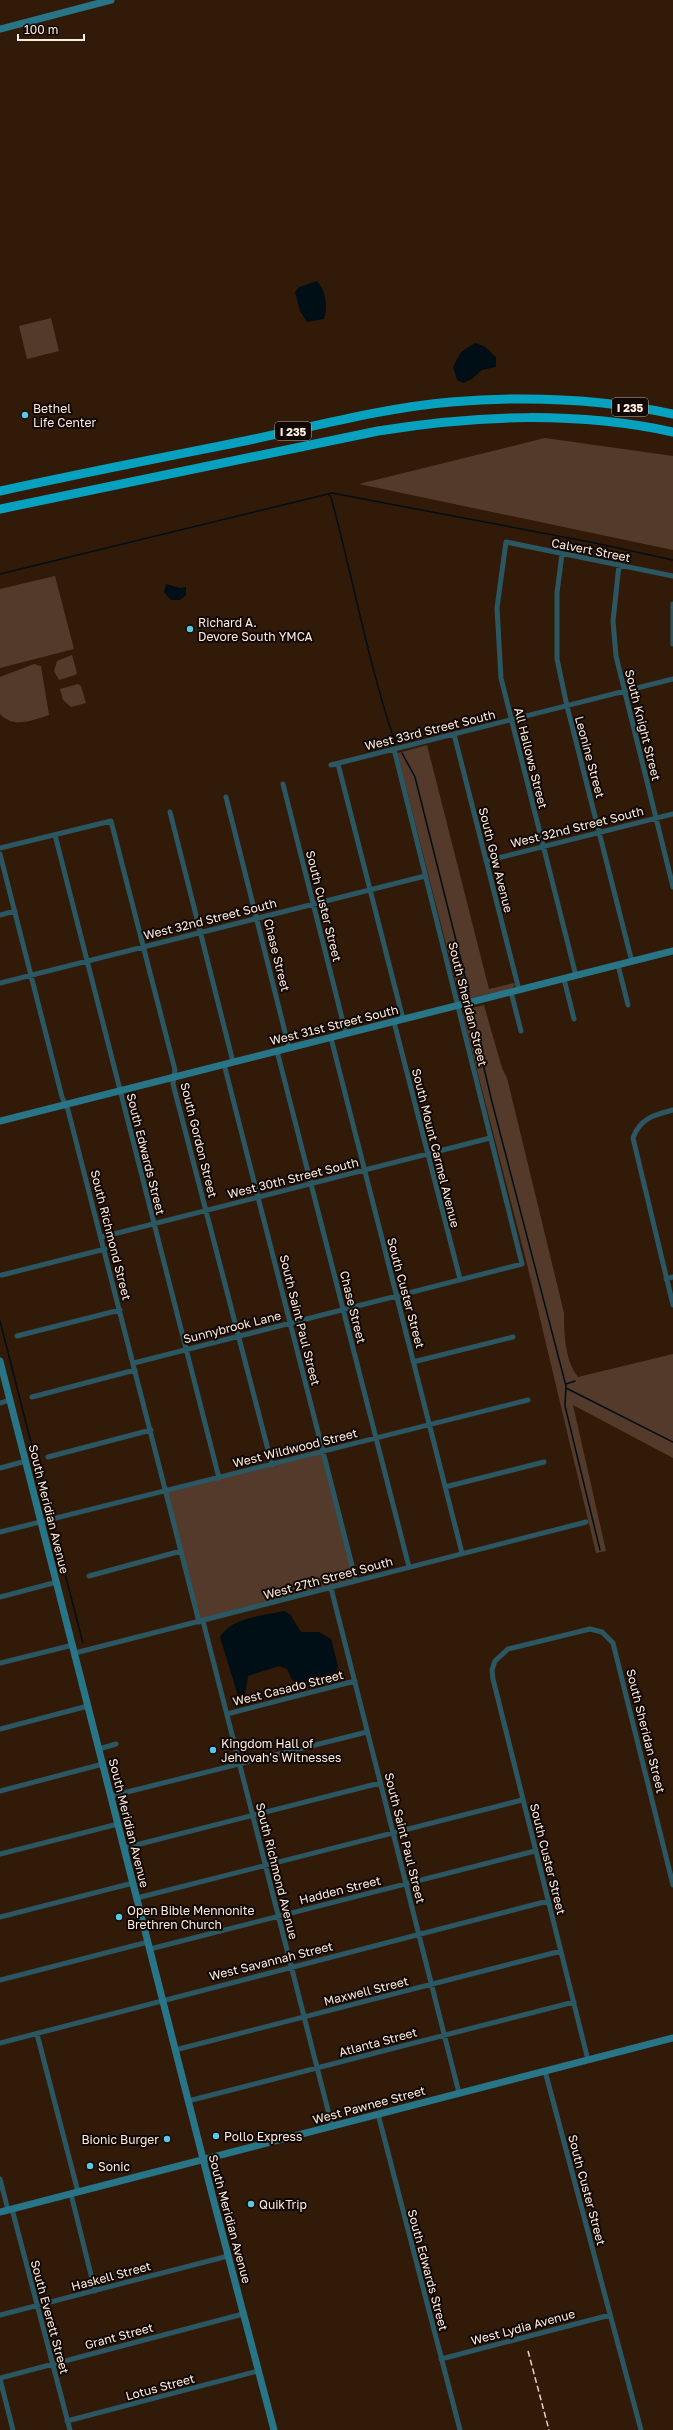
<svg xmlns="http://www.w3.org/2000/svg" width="673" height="2430" viewBox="0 0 673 2430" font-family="'Golos Text',sans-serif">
<rect width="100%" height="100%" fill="#321a09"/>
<path fill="#543a2a" d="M51,318L59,351L27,359L19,326Z
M545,438L673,456V550L359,484Z
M55,576L74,649L0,668V589Z
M72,655L77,673L75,675L59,680L54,671L57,661Z
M34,664L41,666L49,715C33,720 14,729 0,714V677Z
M78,684L81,686L86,703L71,707L63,700L60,689Z
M427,745L489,989L514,983L515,985L512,988L464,1000L459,995L398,756V753Z
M484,1005L502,1068L507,1078L564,1313C564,1335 565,1360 578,1377L673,1354V1458L573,1405L606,1551L596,1553L527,1264L463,1016L464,1010Z
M323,1452L356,1581L199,1622L166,1492Z"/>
<path fill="#000f15" d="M317,281C326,291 328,307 324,319L307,322L300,311L295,292L299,287Z
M475,343L484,346L496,357V367L482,370L472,379L463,383L457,380L453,367L461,352Z
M166,584L180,588L186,587V595L180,600H171L164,592Z
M284,1611L290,1614L301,1632H319L331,1639L338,1666L336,1672L297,1684L292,1680L287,1669L279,1666L248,1676L245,1695L238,1696L220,1637C232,1617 262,1616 284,1611Z"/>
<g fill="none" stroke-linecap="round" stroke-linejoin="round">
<path stroke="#000f15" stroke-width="1.5" d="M328,494L331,497C353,578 368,663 395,742
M0,574L332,493L590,542L673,560
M402,753L415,777L469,992
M474,1015L476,1034L492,1102L566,1386L565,1406L600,1550
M0,1321L50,1517
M566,1384L575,1381
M566,1388L673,1442
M52,1524L83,1643"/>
<path stroke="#2b5763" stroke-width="5" d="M562,554L557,593V659L567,706L632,962
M619,565L613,621L616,656L673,887
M673,604V644
M454,734L519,990
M338,764L403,1019
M331,765L673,679
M283,784L346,1034
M226,797L289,1048
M170,812L233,1062
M55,835L219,1478
M0,848L111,821L175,1070L173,1084L272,1465
M0,854L62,1097L68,1110L199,1622
M486,861L673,814
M0,915L15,911
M618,965L628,1005
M576,976L501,678L497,608L506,542L673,576
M564,979L574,1019
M0,983L425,876
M511,992L521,1031
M394,1022L460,1279
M331,1038L462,1553
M277,1051L409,1567
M224,1064L356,1581
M673,1110C654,1115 640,1118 633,1138L673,1305
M102,1237L490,1138
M2,1275L105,1249
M666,1279L673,1277
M17,1336L120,1310
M413,1362L513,1337
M134,1363L522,1264L394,749
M32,1397L135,1370
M0,1403L10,1400
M48,1457L151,1430
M0,1468L26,1461
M445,1487L544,1462
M0,1532L528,1400
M89,1576L181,1551
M331,1588L459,2093
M0,1597L57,1582
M203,1621L332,2126
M75,1653L586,1522
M0,1663L73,1645
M227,1714L355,1681
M0,1729L88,1706
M99,1749L116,1744
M0,1791L103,1764
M111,1796L367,1732
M124,1848L380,1783
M0,1854L118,1824
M137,1898L522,1800
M0,1917L133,1883
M150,1949L535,1851
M0,1980L148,1942
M37,2034L78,2192
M0,2043L548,1901
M175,2050L561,1951
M588,2060L493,1679L492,1670L495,1661L508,1649L590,1629L602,1632L613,1643L673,1885
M545,2071L641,2430
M188,2101L574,2002
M378,2114L460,2430
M0,2179L8,2210
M71,2194L95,2291
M12,2209L70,2430
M0,2315L228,2256
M441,2359L610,2315
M0,2378L243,2314
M0,2379L13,2430
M67,2421L258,2371"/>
<path stroke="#287588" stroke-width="7" d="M0,29L111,0
M0,1121L673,951
M0,1361L214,2202L274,2430
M0,2212L673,2038"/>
<path stroke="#05a1be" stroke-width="9" d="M0,491C82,473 164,457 245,441C313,427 382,408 451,402C524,396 602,399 673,414
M0,509L378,431C477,415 575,411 673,432"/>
<path stroke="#e4d3c7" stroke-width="1.5" stroke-dasharray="6 3" stroke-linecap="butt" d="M528,2351L549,2430"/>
</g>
<g fill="#59c8e4" stroke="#120803" stroke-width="1.5">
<circle cx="25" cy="415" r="4"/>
<circle cx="190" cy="629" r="4"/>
<circle cx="213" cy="1750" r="4"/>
<circle cx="119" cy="1917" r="4"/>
<circle cx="216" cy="2136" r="4"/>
<circle cx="167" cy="2139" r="4"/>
<circle cx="90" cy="2166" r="4"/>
<circle cx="251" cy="2204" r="4"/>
</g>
<g text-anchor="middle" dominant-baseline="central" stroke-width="4" stroke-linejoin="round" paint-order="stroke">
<g fill="#120803" stroke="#b7a89f" stroke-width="1">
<rect x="612" y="398" width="36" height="18" rx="3"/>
<rect x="275" y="422" width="36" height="18" rx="3"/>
</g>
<g font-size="11" font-weight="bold" fill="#feede2">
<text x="630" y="407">I 235</text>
<text x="293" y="431">I 235</text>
</g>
<g font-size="12" fill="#feede2" stroke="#120803" text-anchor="start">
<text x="33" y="408">Bethel<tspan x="33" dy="14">Life Center</tspan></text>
<text x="198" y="622">Richard A.<tspan x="198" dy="14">Devore South YMCA</tspan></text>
<text x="221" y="1743">Kingdom Hall of<tspan x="221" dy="14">Jehovah's Witnesses</tspan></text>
<text x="127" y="1910">Open Bible Mennonite<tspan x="127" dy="14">Brethren Church</tspan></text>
<text x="224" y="2136">Pollo Express</text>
<text x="159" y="2139" text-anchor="end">Bionic Burger</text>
<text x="98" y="2166">Sonic</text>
<text x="259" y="2204">QuikTrip</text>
</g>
<g font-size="12" fill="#feede2" stroke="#120803">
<text transform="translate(591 550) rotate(11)">Calvert Street</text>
<text transform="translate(643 725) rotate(76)">South Knight Street</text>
<text transform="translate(430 730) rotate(-14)">West 33rd Street South</text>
<text transform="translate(590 757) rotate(75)">Leonine Street</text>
<text transform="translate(531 758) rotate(76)">All Hallows Street</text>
<text transform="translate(577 827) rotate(-14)">West 32nd Street South</text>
<text transform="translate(496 860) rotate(76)">South Gow Avenue</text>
<text transform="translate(324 906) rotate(76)">South Custer Street</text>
<text transform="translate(210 919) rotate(-14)">West 32nd Street South</text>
<text transform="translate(277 955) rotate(76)">Chase Street</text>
<text transform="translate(468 1004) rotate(76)">South Sheridan Street</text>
<text transform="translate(334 1025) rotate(-14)">West 31st Street South</text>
<text transform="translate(199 1140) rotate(76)">South Gordon Street</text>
<text transform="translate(436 1148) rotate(76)">South Mount Carmel Avenue</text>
<text transform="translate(146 1154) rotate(76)">South Edwards Street</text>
<text transform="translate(293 1178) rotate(-14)">West 30th Street South</text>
<text transform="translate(111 1235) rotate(76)">South Richmond Street</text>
<text transform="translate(406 1293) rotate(75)">South Custer Street</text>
<text transform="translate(353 1307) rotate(76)">Chase Street</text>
<text transform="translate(300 1320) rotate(76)">South Saint Paul Street</text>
<text transform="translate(232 1327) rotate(-14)">Sunnybrook Lane</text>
<text transform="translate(295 1448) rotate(-14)">West Wildwood Street</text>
<text transform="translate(49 1509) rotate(76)">South Meridian Avenue</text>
<text transform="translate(328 1578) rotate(-15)">West 27th Street South</text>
<text transform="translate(288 1688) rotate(-14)">West Casado Street</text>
<text transform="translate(646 1731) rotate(76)">South Sheridan Street</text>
<text transform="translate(129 1823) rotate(76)">South Meridian Avenue</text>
<text transform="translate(405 1838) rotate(76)">South Saint Paul Street</text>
<text transform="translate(548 1859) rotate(76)">South Custer Street</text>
<text transform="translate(277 1871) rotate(76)">South Richmond Avenue</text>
<text transform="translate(340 1890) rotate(-14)">Hadden Street</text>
<text transform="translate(271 1961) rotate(-14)">West Savannah Street</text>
<text transform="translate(366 1991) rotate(-14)">Maxwell Street</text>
<text transform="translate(378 2042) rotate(-15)">Atlanta Street</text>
<text transform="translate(369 2105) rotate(-15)">West Pawnee Street</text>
<text transform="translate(587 2190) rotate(75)">South Custer Street</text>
<text transform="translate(230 2219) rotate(75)">South Meridian Avenue</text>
<text transform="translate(428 2270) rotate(75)">South Edwards Street</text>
<text transform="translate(111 2276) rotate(-15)">Haskell Street</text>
<text transform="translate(50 2317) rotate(75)">South Everett Street</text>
<text transform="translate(523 2327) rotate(-15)">West Lydia Avenue</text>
<text transform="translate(119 2336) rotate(-15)">Grant Street</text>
<text transform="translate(160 2387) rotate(-15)">Lotus Street</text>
</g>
</g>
<path d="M18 34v6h66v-6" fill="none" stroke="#feede2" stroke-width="2"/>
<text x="24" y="34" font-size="12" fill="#feede2" stroke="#120803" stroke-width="3" paint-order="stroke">100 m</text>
</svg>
